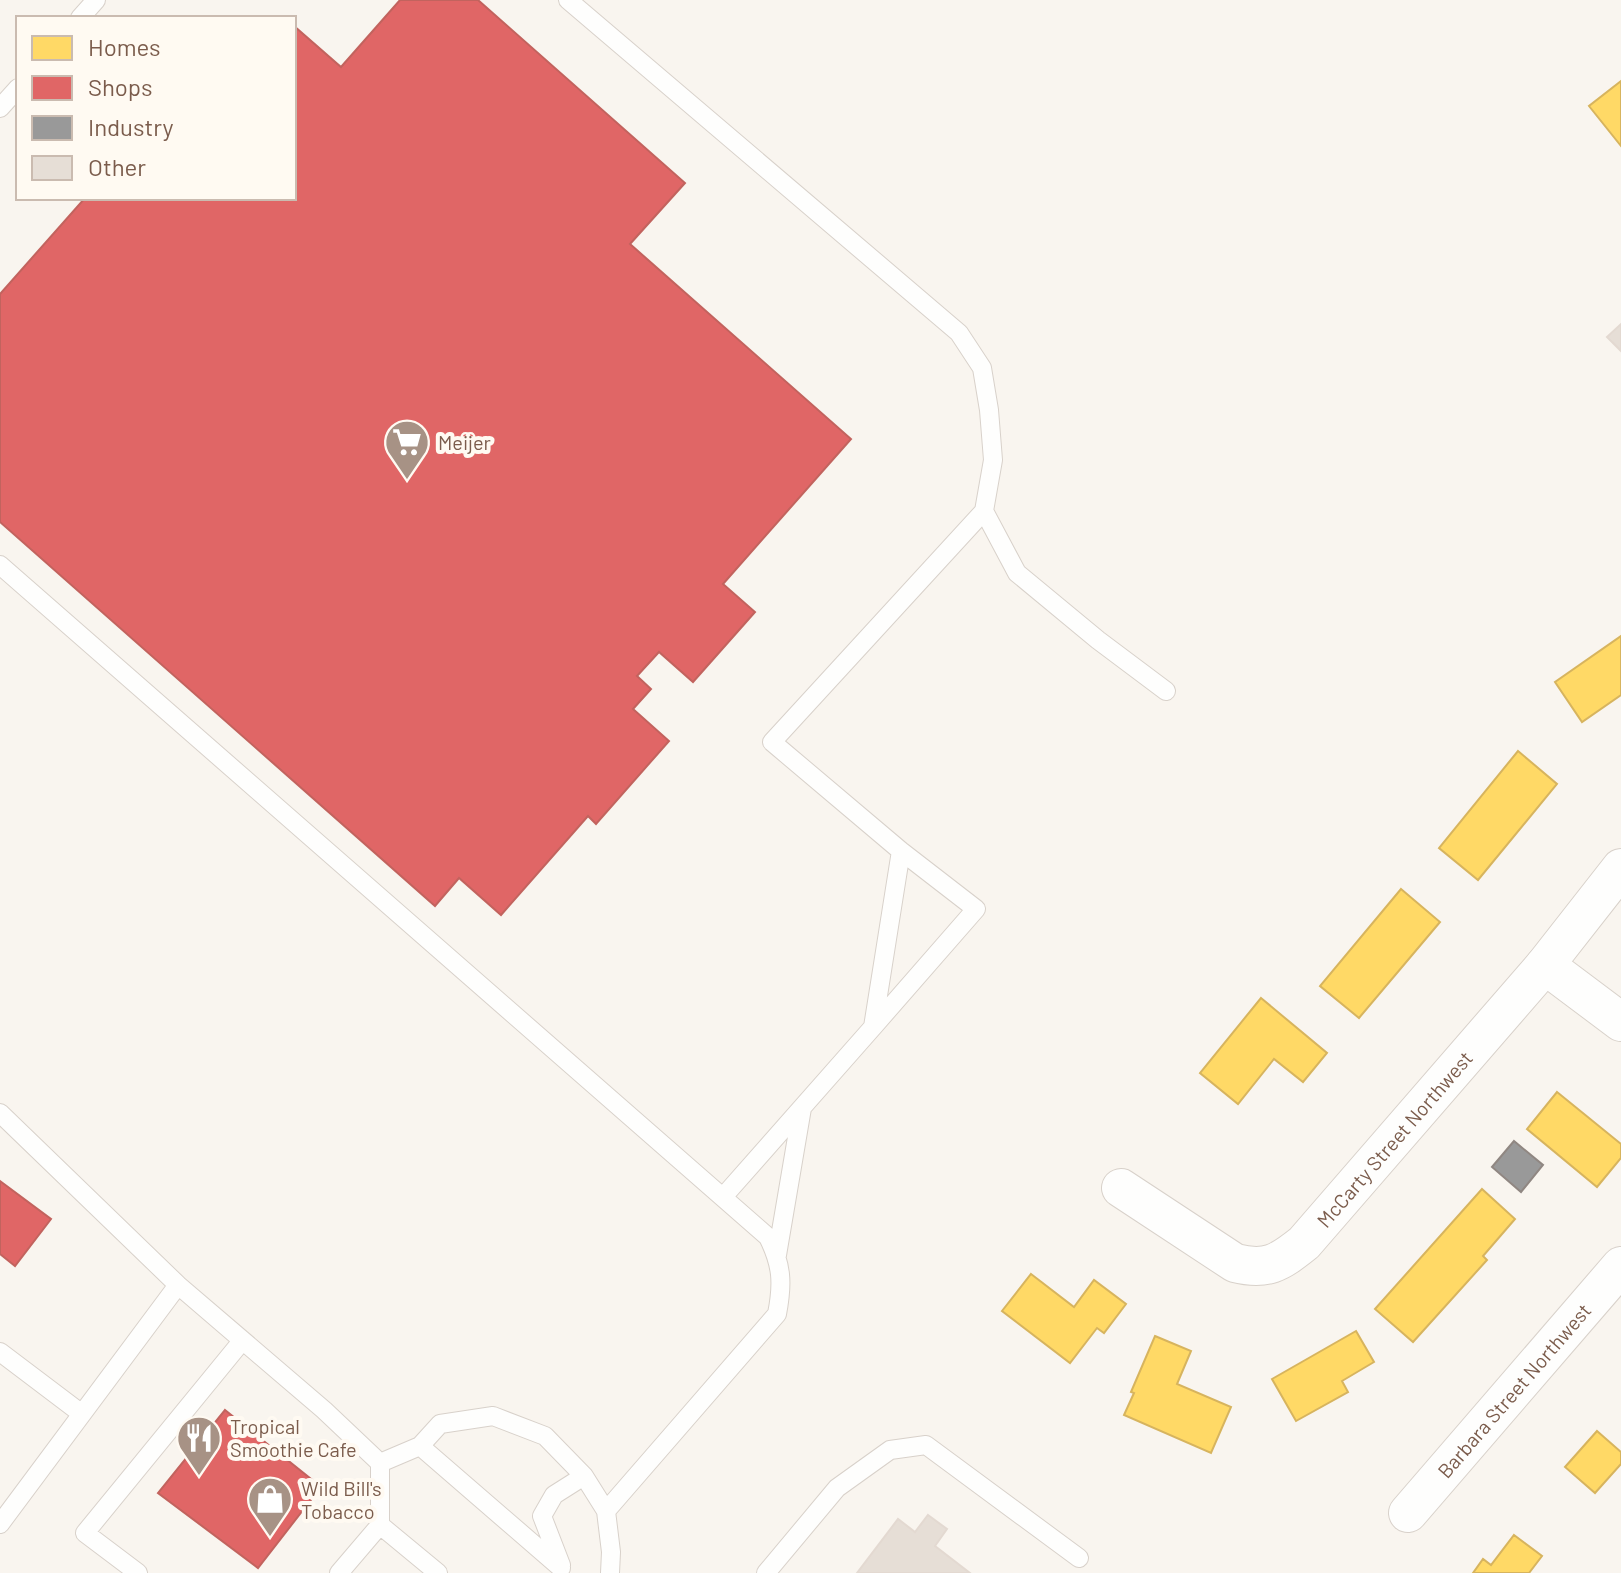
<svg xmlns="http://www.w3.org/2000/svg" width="1621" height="1573" viewBox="0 0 1621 1573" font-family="Barlow,sans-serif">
<rect width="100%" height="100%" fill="#f9f5ef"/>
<path fill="#ffd966" stroke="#d7b45e" stroke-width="2" d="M1621,81V146L1589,106Z
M1621,636V695L1582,722L1555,682Z
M1518,751L1557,784L1478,880L1439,848Z
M1401,889L1440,922L1359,1018L1320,986Z
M1261,998L1327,1053L1303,1082L1274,1059L1238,1104L1200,1073Z
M1557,1092L1621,1144V1158L1597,1187L1527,1129Z
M1482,1189L1515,1219L1483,1256L1487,1260L1413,1342L1375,1309Z
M1031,1274L1074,1307L1094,1280L1126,1304L1104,1333L1097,1328L1070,1363L1002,1311Z
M1356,1331L1374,1362L1342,1381L1348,1392L1296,1421L1272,1379Z
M1155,1336L1191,1351L1177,1384L1231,1407L1211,1453L1124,1415L1134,1393L1131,1392Z
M1597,1431L1621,1452V1464L1595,1493L1565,1467Z
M1514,1535L1542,1556L1529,1573H1473L1483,1559L1491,1565Z"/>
<path fill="#e06666" stroke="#c2635e" stroke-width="2" d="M400,0H478L685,183L630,244L851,439L723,584L755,612L693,682L659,652L637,676L651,689L633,709L669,741L596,824L588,816L501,915L459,878L435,906L0,522V294L85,198H294V26L341,67Z
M0,1181L51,1219L15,1266L0,1254Z
M225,1410L321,1487L258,1568L158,1493Z"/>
<path fill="#999" stroke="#908782" stroke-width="2" d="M1514,1141L1543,1165L1521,1192L1492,1167Z"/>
<path fill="#e6ded6" stroke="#e3d9d1" stroke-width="2" d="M1621,324V351L1607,337Z
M928,1515L947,1529L935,1546L970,1573H857L898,1519L915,1532Z"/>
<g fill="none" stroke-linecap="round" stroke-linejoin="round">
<g stroke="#d8d1ca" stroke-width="20">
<path id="lane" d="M568,0L959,333L982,368L989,410L993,460L984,511L772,742L901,851L976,909L873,1027
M80,18L96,0
M0,108L18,88
M984,511L1017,573L1098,640L1166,691
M0,565L768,1237C782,1265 783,1283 777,1314L606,1511
M0,1113L178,1285L324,1410L380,1463L420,1446L440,1424L493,1416L545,1436L584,1476L606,1511L611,1552L610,1573
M723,1197L873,1027L901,851
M777,1255L802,1108
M0,1352L82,1414
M420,1446L561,1568
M0,1524L178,1285
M380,1525V1463
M561,1565L542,1516L554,1495L584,1476
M138,1573L85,1533L242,1341
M339,1573L380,1525L438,1573
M766,1573L837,1488L890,1450L926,1445L1079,1558"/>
</g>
<g stroke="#d8d1ca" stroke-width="40">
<g id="street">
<path d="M1545,965L1621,1022"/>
<path id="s1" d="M1121,1188L1235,1263C1267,1271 1279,1263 1304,1243L1545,965L1621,868"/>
<path id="s2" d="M1408,1513L1621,1266"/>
</g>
</g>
<use href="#lane" stroke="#fefefd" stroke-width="18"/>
<use href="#street" stroke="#fefefd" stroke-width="38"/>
</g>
<defs>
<g id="supermarket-pin" transform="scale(2.3)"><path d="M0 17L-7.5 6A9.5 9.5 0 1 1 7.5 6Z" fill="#a79285" stroke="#fffaf2"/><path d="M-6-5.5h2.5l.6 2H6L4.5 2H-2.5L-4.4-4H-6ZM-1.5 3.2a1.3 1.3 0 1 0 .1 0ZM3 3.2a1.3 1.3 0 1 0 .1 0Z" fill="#fff"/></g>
<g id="restaurant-pin" transform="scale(2.3)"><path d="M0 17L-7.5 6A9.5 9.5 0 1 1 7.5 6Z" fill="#a79285" stroke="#fffaf2"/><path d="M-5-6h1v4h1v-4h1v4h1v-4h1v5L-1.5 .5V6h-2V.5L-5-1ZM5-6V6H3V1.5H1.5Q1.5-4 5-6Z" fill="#fff"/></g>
<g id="shop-pin" transform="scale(2.3)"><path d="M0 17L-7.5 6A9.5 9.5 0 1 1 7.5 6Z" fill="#a79285" stroke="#fffaf2"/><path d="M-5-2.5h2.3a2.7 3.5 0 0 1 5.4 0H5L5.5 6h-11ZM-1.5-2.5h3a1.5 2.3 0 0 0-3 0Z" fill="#fff"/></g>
</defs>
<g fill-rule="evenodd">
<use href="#supermarket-pin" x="407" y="442"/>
<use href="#restaurant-pin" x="199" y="1438"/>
<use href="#shop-pin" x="270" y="1499"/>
</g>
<g text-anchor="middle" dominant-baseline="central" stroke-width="8" stroke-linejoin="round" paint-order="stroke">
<g font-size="20" fill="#7b5c4c" stroke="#fffaf2" text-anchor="start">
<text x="438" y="442">Meijer</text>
<text x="230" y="1426">Tropical<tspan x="230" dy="23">Smoothie Cafe</tspan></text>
<text x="301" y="1488">Wild Bill's<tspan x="301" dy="23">Tobacco</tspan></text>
</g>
<g font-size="20" fill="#7b5c4c" stroke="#fffaf2">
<text stroke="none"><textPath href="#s1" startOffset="350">McCarty Street Northwest</textPath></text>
<text stroke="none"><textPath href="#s2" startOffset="162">Barbara Street Northwest</textPath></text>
</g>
</g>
<rect x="16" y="16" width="280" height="184" fill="#fffaf2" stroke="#cabbb0" stroke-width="2"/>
<rect x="32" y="36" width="40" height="24" fill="#ffd966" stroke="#cabbb0" stroke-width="2"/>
<text x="88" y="56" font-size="24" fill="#7b5c4c">Homes</text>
<rect x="32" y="76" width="40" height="24" fill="#e06666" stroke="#cabbb0" stroke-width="2"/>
<text x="88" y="96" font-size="24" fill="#7b5c4c">Shops</text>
<rect x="32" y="116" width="40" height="24" fill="#999999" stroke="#cabbb0" stroke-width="2"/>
<text x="88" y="136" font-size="24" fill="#7b5c4c">Industry</text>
<rect x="32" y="156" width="40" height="24" fill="#e6ded6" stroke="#cabbb0" stroke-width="2"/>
<text x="88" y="176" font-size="24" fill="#7b5c4c">Other</text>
</svg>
